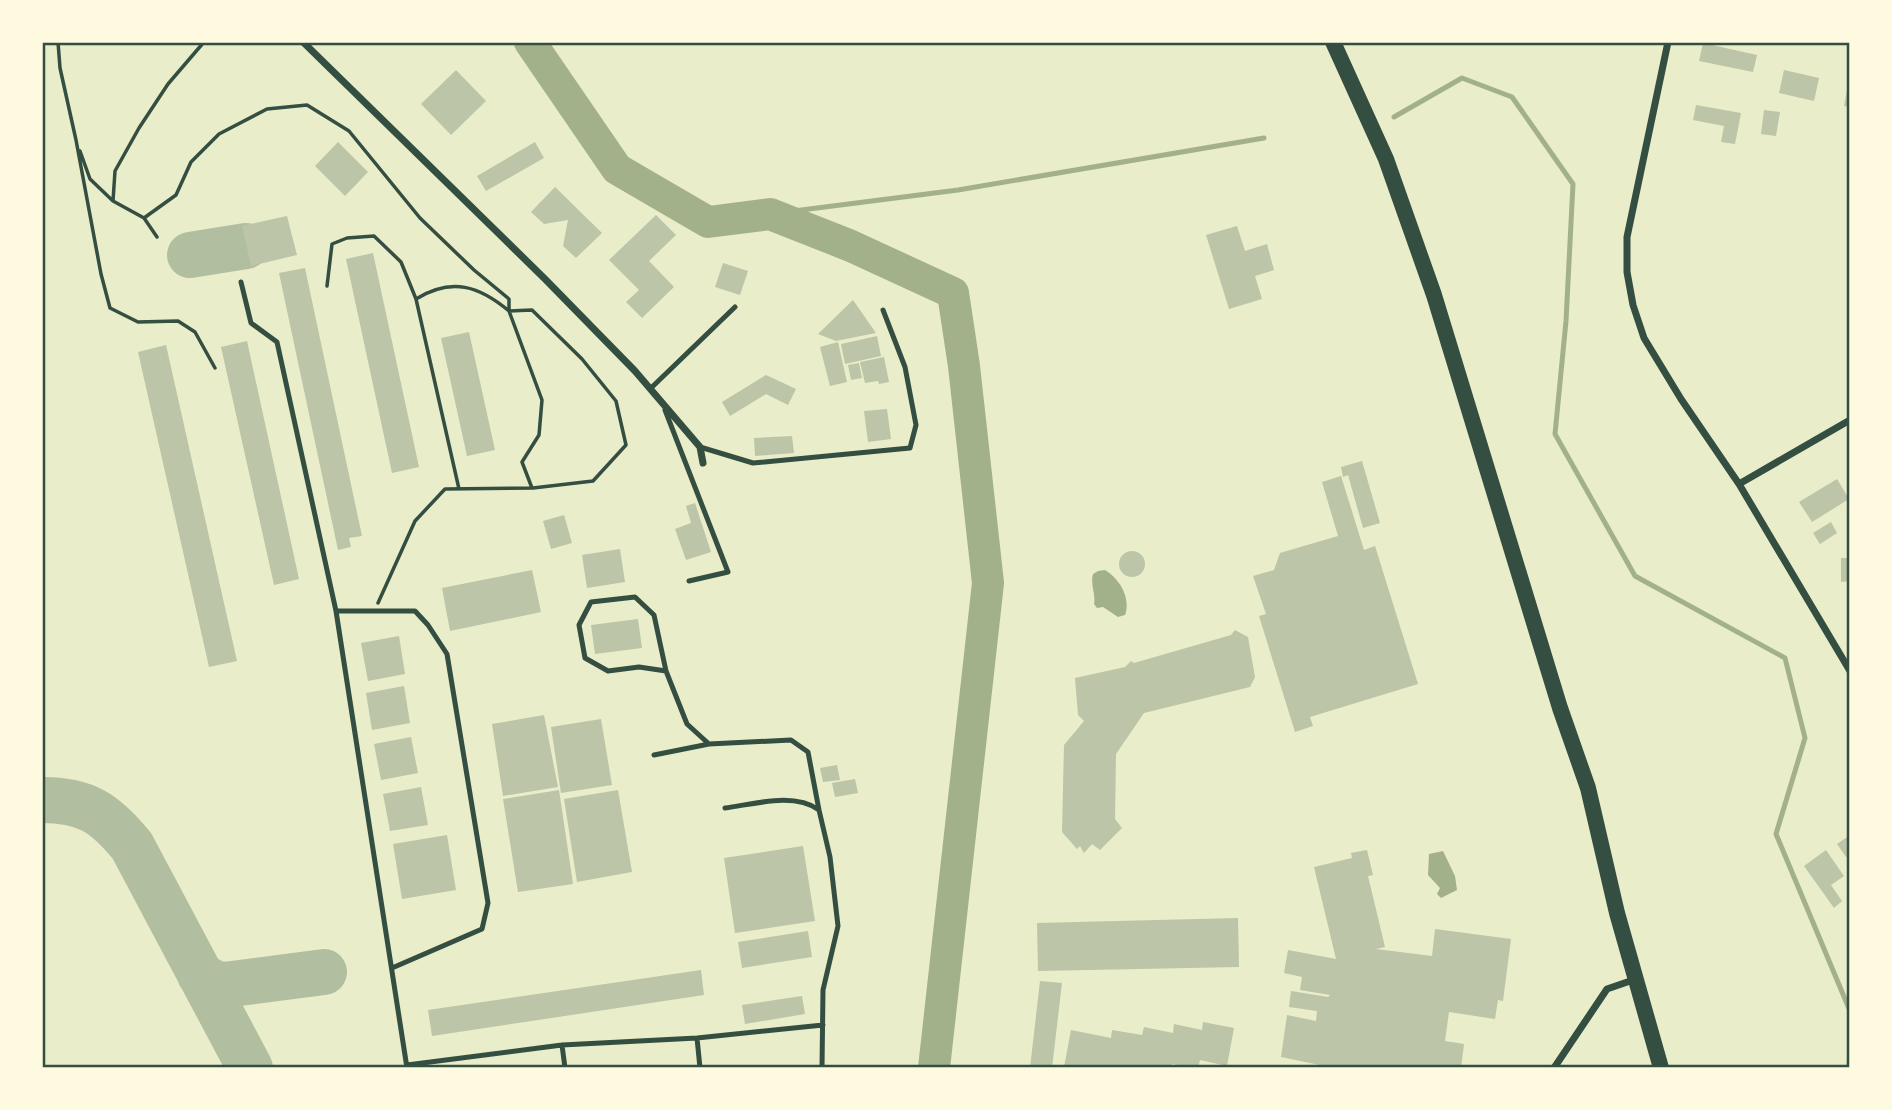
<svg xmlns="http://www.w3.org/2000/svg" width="1892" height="1110" viewBox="0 0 1892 1110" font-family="'Public Sans',sans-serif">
<rect width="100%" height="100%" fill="#e9edc9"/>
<path fill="#a3b18a" d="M1105,570C1120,579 1131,598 1125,615L1118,617L1103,607L1097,608L1094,604C1096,594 1090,585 1093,574L1098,571Z
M1443,851L1455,876L1457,890L1441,898L1437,894L1440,888L1428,875L1429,854Z"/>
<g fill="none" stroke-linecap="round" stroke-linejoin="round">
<path stroke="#a3b18a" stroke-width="5" d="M1394,117L1462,78L1512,97L1573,184L1566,321L1555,434L1635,576L1785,658L1805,738L1776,834L1850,1011
M770,214L958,190L1264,138
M1849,1068L1850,1046"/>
<path stroke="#a3b18a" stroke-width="32" d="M530,42L617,169L708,222L770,214L851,246L953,293L964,366L988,583L934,1068"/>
<path stroke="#b2bea0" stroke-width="46" d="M190,255L246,246
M42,800C86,800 105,813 132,846L250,1068
M200,975L214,983L224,985L324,972"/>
</g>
<path fill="#bcc5a7" d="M1703,43L1757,55L1753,72L1699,61Z
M456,70L486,101L451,135L421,104Z
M1784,70L1819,78L1814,101L1779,93Z
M1849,80H1850V107L1844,106Z
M1696,105L1741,113L1735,144L1721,142L1724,126L1693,120Z
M1764,110L1780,112L1776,136L1761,134Z
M338,142L368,172L345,196L315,166Z
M535,142L544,158L486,191L477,176Z
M555,187L602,233L576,258L563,246L568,220L544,224L531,212Z
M656,215L676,235L649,261L674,287L642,318L626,302L639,290L609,260Z
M287,216L297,255L251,266L242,226Z
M1237,226L1245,251L1267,244L1274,270L1255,276L1262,299L1229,309L1206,235Z
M373,253L419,467L392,473L346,259Z
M723,263L748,271L740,295L715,287Z
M305,268L362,536L349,538L351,547L338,550L279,273Z
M853,300L876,333L836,341L818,334Z
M469,332L495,450L467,456L441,338Z
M877,336L881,356L845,364L841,344Z
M247,341L299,579L274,585L221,347Z
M838,342L847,382L830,386L820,347Z
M166,345L237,661L209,667L138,352Z
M884,357L889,382L879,384L878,381L865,383L860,362Z
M859,363L862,378L851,380L848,365Z
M766,375L796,389L788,405L766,394L730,416L722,402Z
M887,409L891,439L868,442L864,411Z
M792,436L794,453L755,456L754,438Z
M1362,461L1380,523L1363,528L1348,475L1343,477L1341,467Z
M1341,476L1364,550L1375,546L1418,684L1310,717L1313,726L1295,732L1259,616L1266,614L1253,576L1274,570L1280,553L1338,536L1322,482Z
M1837,479L1849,499L1812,522L1799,502Z
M695,503L711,552L686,560L675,529L691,523L686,506Z
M564,515L572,543L551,549L543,521Z
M1831,522L1837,533L1820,544L1813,533Z
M620,549L625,582L587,588L582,555Z
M1119 564a13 13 0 1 1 26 0a13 13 0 1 1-26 0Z
M1841,558H1850V581L1841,582Z
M532,570L541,612L450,631L442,588Z
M638,619L642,648L595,654L591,625Z
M1235,630L1248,637L1255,677L1250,687L1144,713L1116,754L1115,819L1122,828L1100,850L1092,844L1084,853L1080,846L1077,849L1062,832L1064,745L1084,721L1078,715L1075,678L1125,667L1131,661L1134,663L1231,635Z
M399,636L405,674L368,681L361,643Z
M404,686L410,723L372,730L366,693Z
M544,715L558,787L503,796L492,724Z
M601,719L612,785L561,793L551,727Z
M411,737L418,773L381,780L374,744Z
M837,765L840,780L823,782L820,768Z
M855,779L858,793L835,797L832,783Z
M421,787L428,825L390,831L383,794Z
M559,790L573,884L518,892L503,799Z
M618,790L632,872L577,882L564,799Z
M447,835L456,890L402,899L393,844Z
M1850,835V855L1846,857L1837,844Z
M803,846L815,921L735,933L724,858Z
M1367,850L1373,875L1368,876L1385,947L1376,949L1432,956L1435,929L1511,939L1503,1001L1498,1000L1495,1019L1449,1012L1445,1041L1464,1044L1461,1068H1334L1281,1057L1287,1015L1316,1021L1317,1011L1289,1007L1291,991L1328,997L1330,995L1300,990L1302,977L1284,973L1288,950L1336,959L1314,867L1352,858L1351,853Z
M1826,850L1844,876L1831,885L1842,901L1834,908L1804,866Z
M1238,918L1239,967L1038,971L1037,923Z
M808,931L812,957L742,968L738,942Z
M701,970L704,995L432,1036L428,1010Z
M1040,981L1062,983L1052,1068H1030Z
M802,996L805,1014L745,1024L742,1005Z
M1203,1022L1234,1028L1227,1066L1200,1060L1198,1068L1172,1064L1171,1068L1064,1067L1071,1030L1111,1038L1112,1030L1142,1035L1144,1027L1173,1033L1174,1024L1202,1030Z"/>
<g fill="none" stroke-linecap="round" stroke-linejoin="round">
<path stroke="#344e41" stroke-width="3.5" d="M58,42L60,68L76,140
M76,140L101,274L110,308L138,322L178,321L195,332L215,368
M80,151L90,179L113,201L144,218L157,237
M113,201L115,171L139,128L168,84L204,42
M144,218L176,195L191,162L219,134L267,109L307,105L349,131L420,218L474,270L509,299V311L542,400L539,435L522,462L532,488
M327,286L332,244L347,238L374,236L401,262L416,299
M378,603L415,521L445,489L533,488L593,481L626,445L616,401L582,359L532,310L509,311C479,286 452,277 416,299L459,489"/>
<path stroke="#344e41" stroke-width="5" d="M241,282L251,323L277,342L336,611L407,1068
M650,389L735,307
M665,410L728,572L689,581
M700,447L753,463L910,448L916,425L905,367L883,310
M336,611H415L428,625L447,654L488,903L482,929L392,968
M666,671L639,667L608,671L585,658L579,625L591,602L635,597L654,615L666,671L687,724L709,744L791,740L808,752L819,810
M654,755L709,744
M725,808C755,804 794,792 819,810L830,857L838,926L823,990L822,1068
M697,1038L700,1068
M562,1045L565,1068
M407,1065L562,1045L697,1038L823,1025"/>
<path stroke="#344e41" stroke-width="7" d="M303,42L545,279L635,371L700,447L703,463
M1668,42L1627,237V272L1633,305L1644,338L1681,399L1739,484L1850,671
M1739,484L1850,420
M1554,1068L1607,989L1636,979"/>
<path stroke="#344e41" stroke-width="16" d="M1333,42L1386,159L1434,295L1560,708L1588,788L1617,913L1661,1068"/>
</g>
<rect width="1892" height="1110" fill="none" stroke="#fefae0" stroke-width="88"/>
<rect x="44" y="44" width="1804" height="1022" fill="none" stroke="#344e41" stroke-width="2.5"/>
</svg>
